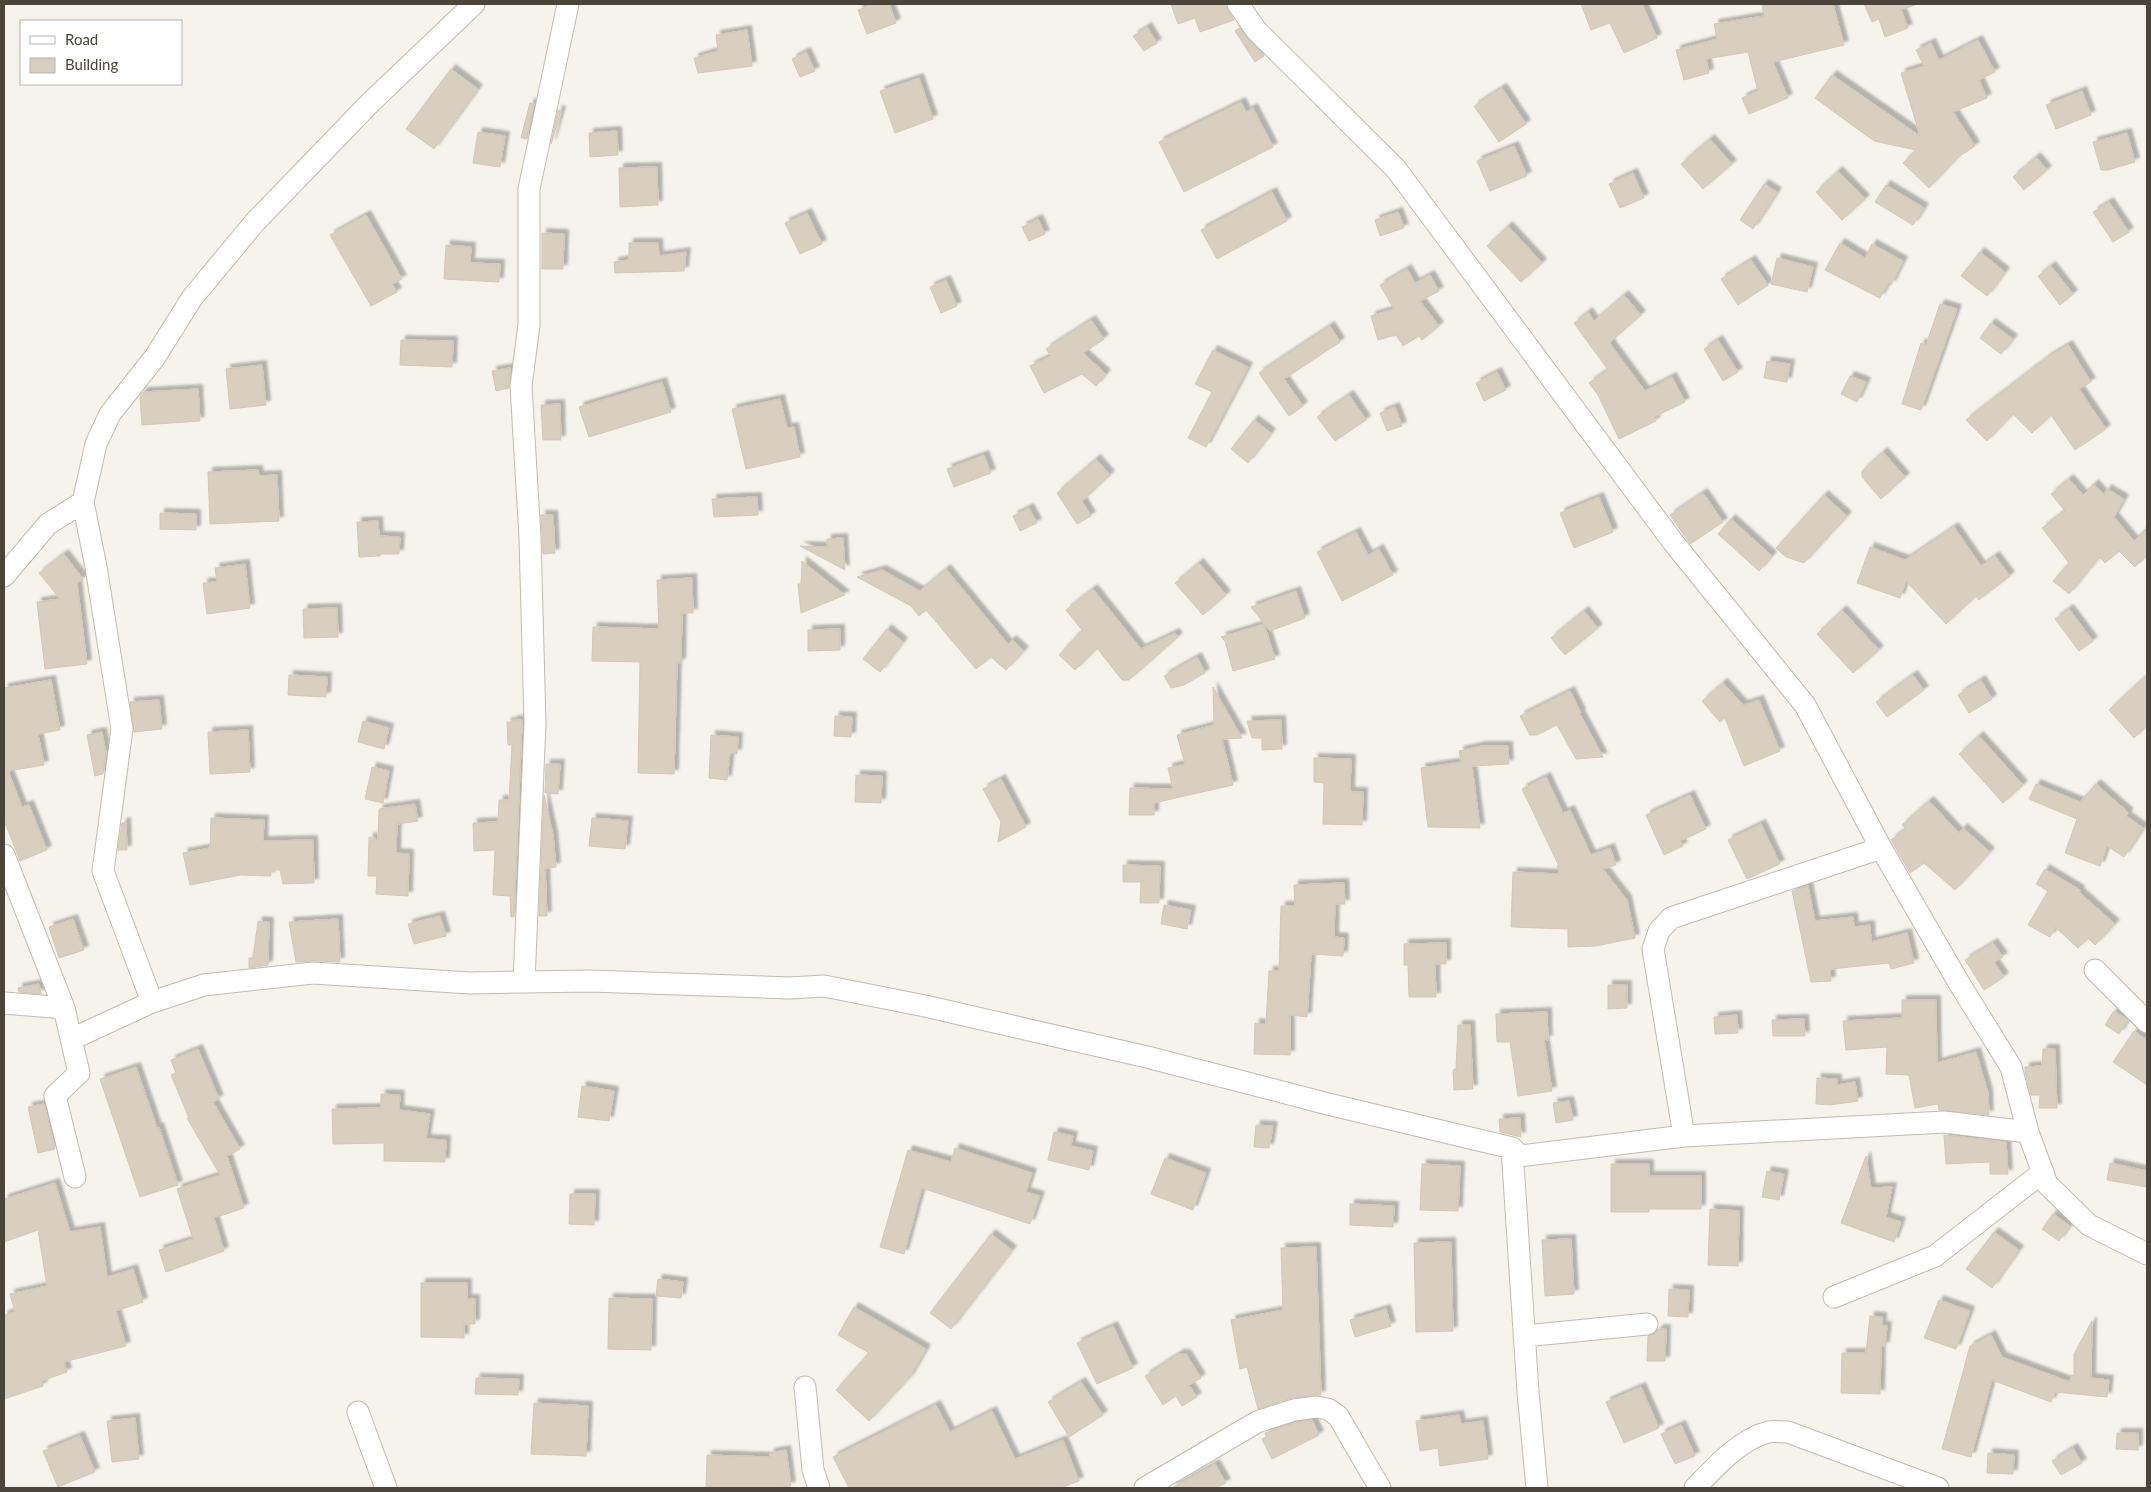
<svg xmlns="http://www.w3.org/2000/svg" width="2151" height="1492" viewBox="0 0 2151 1492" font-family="Lato,sans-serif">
<defs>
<filter id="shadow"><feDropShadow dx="4.5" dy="-4.5" stdDeviation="1" flood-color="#0004"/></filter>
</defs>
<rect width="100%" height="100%" fill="#f6f3ec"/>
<path fill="#d8cfc1" stroke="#d3c7b4" filter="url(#shadow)" d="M874,4H889L896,23L867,34L858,10Z
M1171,4H1226L1234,20L1200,32L1195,18L1178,24Z
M1581,4H1642L1657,38L1624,53L1610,23L1591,30Z
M1762,4H1833L1844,45L1773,62L1788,98L1749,114L1742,98L1758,91L1748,52L1706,59L1709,73L1684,80L1676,50L1717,39L1714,24L1764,16Z
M1864,4H1915V5L1901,10L1908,28L1885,37L1879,19L1872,22Z
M1147,27L1157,43L1144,51L1133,36Z
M1239,28L1264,56L1255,62L1235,31Z
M747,30L752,66L698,73L694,58L718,51L716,35Z
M1978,40L1995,72L1979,80L1987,98L1953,112L1975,146L1958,157L1929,188L1903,163L1916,150L1874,141L1815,98L1832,75L1920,136L1901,73L1924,66L1916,50L1931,43L1939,60Z
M806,52L815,71L800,77L792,59Z
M451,69L478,89L434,149L406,129Z
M919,78L933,119L895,133L880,91Z
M1502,88L1526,124L1499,142L1474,106Z
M2082,91L2091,115L2056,129L2046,105Z
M1241,102L1246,112L1253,108L1273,147L1184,192L1159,142Z
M530,103L534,104L527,139L521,138Z
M558,110L561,111L551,144Z
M617,131L618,155L590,157L589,133Z
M478,132L505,136L500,167L473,163Z
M2127,133L2135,162L2108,170H2101L2093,142Z
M1710,139L1732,164L1703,189L1681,164Z
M1514,146L1527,176L1490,191L1477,161Z
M2036,157L2047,170L2024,190L2013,177Z
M657,167L658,205L620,207L619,168Z
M1838,171L1865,199L1842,220L1816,192Z
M1633,173L1644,198L1620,208L1609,184Z
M1764,184L1777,192L1753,229L1740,220Z
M1886,185L1924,208L1913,225L1875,202Z
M1272,192L1287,221L1217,259L1201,230Z
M2109,202L2129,232L2113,242L2093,212Z
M1398,212L1404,228L1380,236L1375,220Z
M807,213L822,244L800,254L785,223Z
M366,215L402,279L392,284L397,292L371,306L330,235Z
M1038,219L1045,234L1029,241L1022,227Z
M1508,226L1542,263L1521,282L1487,246Z
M542,233L564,234L563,269H542Z
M629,243H658L659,256L686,252L684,271L615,273L614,262L629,260Z
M1840,243L1865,258L1872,244L1903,261L1891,285L1888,283L1880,298L1825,270Z
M446,245L471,247L470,263L500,264L499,282L444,279Z
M1980,252L2005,272L1987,296L1961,276Z
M1777,258L1813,267L1807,292L1771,284Z
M1751,260L1768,285L1738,305L1721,279Z
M2051,266L2073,294L2060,305L2038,276Z
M1407,269L1415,283L1430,275L1439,291L1420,301L1439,326L1422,340L1419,336L1403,346L1396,335L1378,340L1371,316L1394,309L1380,285Z
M946,280L957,306L941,313L930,287Z
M1624,295L1641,315L1610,342L1611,345L1645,391L1672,377L1685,402L1654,417L1656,421L1619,439L1598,395L1589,383L1608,370L1574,323L1588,312L1594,321Z
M1940,304L1957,309L1921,410L1902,404L1921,343L1926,345Z
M1091,320L1104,339L1083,353L1106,374L1096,386L1082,374L1044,393L1030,366L1051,356L1046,349Z
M1991,323L2013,339L2001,354L1980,338Z
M1330,326L1340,342L1284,379L1303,406L1289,416L1259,373Z
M401,340L453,341L452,367L400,365Z
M1718,340L1738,372L1723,381L1704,349Z
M2068,345L2091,382L2079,389L2106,429L2075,450L2051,415L2032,433L2013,414L1987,441L1966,420L2048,357Z
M1213,350L1248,367L1206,447L1188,438L1212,392L1195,384Z
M1767,361L1790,364L1787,382L1764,378Z
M262,365L266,405L230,409L226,369Z
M510,368L509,388L496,391L492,371Z
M1497,372L1506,390L1484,401L1476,383Z
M1850,376L1866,382L1857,402L1841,394Z
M662,382L671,412L589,437L579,407Z
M198,389L200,421L142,425L140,396L143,392Z
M1349,395L1366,420L1335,441L1317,417Z
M780,399L787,428L794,427L800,457L746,469L732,409Z
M560,404L561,440H543L541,405Z
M1395,407L1402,426L1387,431L1380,413Z
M1254,420L1271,433L1248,463L1231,449Z
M1883,452L1905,477L1881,499L1862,477V471Z
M984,455L991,473L954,487L947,469Z
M1096,459L1110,475L1082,501L1091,516L1077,524L1057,493Z
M258,470L259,476L277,475L279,521L210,524L208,472Z
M2069,479L2083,495L2094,484L2104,495L2107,489L2124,499L2114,517L2134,541L2147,528V555L2135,567L2119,551L2105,563L2099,557L2069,594L2053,581L2069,563L2042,528L2065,511L2051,494Z
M1703,493L1723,522L1690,544L1670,515Z
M1824,495L1847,516L1804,563L1786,557L1776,548Z
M757,497L758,515L714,517L712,499Z
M1599,497L1613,532L1574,548L1560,513Z
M1029,508L1037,523L1020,531L1013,516Z
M160,513L196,514V530L160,529Z
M541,515H553L555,553L543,554Z
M1731,519L1772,556L1759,571L1718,534Z
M378,521L379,536L400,537L399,554H380V556L359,557L357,522Z
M1954,527L1981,566L1995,556L2010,576L1979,600L1976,596L1946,624L1906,581L1900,598L1857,583L1870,547L1905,560Z
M1356,532L1368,555L1379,549L1393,575L1342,601L1317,552Z
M843,538L845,570L800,546L827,547V539Z
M64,554L83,579L77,583L87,664L45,669L37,602L60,599L39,573Z
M802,561L845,595L801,613L798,584H801Z
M1199,563L1226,595L1203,615L1175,583Z
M245,564L250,608L207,614L203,583L217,582L215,568Z
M946,569L1008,644L1012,640L1024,651L1006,670L991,657L976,669L926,610L919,616L911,606L857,577L882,570L920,591Z
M692,578L693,613H682L681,663H677L674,774L638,773L640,662L592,661L593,627L659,629L657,580Z
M1093,589L1141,649L1175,633L1178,637L1129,680H1122L1097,648L1075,670L1059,655L1082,630L1066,610Z
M1296,591L1305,618L1270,631L1251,607Z
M337,608L338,637L304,638L303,609Z
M2069,609L2093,641L2079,651L2055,619Z
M1842,610L1879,650L1853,673L1817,634Z
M1584,611L1598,628L1565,655L1551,638Z
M1264,624L1275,659L1233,671L1225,641L1221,637Z
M840,629V650L808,651V630Z
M887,629L903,642L880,672L863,659Z
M1197,657L1205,673L1184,685L1171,688L1164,676Z
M289,675L327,677L326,697L288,695Z
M1913,675L1924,690L1887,717L1876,702Z
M2147,675V726L2134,738L2109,710Z
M51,680L60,730L38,734L44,765L8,771L22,807L29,805L47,850L20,861L4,820V688Z
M1981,680L1992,699L1969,713L1958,695Z
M1723,683L1743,705L1759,700L1780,751L1744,766L1725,718L1720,722L1702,701Z
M1213,687L1242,738L1222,739L1233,785L1154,803V815H1129L1130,788L1173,789L1168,768L1185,764L1177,735L1214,725Z
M1570,691L1581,713L1580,714L1603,757L1576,759L1557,725L1537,735H1530L1520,716Z
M159,700L162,729L134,732L130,702Z
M835,716L852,717L851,737L834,736Z
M513,720H522V723L514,917H511L510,896L493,895L495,850L474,851L473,823L498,822L499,800H509L512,745H508L507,722H513Z
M1281,720L1282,749L1262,750V738H1252L1247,721Z
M363,721L389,728L384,749L358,742Z
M248,730L250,772L210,774L208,732Z
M102,732L106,752L103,774L95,776L87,735Z
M711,735L738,737L737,754L730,753L727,780L709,778Z
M1979,736L2023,785L2003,803L1959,754Z
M1482,746H1508L1509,764L1472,766L1480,828L1428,827L1421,768L1461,762L1459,751Z
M1314,758L1351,759L1350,792H1363L1362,825L1323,824L1324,783L1314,782Z
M546,764H560L558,794L545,793Z
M372,767L389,771L383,803L365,799Z
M856,775L882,776L881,803L855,802Z
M1546,777L1563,813L1570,810L1591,855L1610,848L1616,865L1603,869L1627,900L1635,938L1596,946L1568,947V929L1511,927L1513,872L1560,874L1557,866H1559L1522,789Z
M1001,779L1026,827L998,842L1001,822L983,789Z
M2036,784L2080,802L2096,784L2129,813L2126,816L2143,828L2124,857L2107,846L2100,866L2065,853L2077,819L2029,799Z
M544,795L553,835L556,867L545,868L547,916H539Z
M1690,795L1706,829L1680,841L1683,846L1664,855L1646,815Z
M1929,801L1959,833L1963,828L1990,852L1955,890L1924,863L1910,873L1891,840L1906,829L1902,825Z
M415,804L418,821L397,824L396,853L409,854L408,896L376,894L377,876H368L369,837L378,839L379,809Z
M211,818L264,820L263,841L313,840L314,883L283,884L280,870H271V876L240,875L190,885L183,853L210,848Z
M592,818L628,821L625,849L589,846Z
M126,822L127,850H118L122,823Z
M1761,824L1780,864L1747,879L1728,840Z
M1123,865L1160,866L1159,903H1140L1141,882H1123Z
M2045,869L2080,890L2079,892L2115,924L2095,945L2088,938L2078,948L2055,927L2050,937L2028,925L2048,891L2036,884Z
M1344,883L1345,904H1335L1334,937L1344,938L1343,956L1311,954L1307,1017L1290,1015V1055L1254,1054L1255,1023L1266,1024L1269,971H1279L1281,906H1295L1294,885Z
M1808,886L1815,921L1853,917L1854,927L1870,925L1871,942L1907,933L1914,963L1891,969L1889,963L1830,969L1831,981L1811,982L1792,891Z
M1164,905L1191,910L1187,929L1161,924Z
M440,916L446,936L414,944L408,924Z
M73,919L84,950L59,958L49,927Z
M338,919L340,962L314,961L296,962L289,922Z
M258,921L269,922L268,965L249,968V958H253Z
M1446,943V964H1435L1436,997H1409L1408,965H1404V944Z
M1993,943L2003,957L1994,962L2004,977L1984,990L1965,960Z
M39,984L41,994L19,992L18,988Z
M1608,985H1627V1008L1608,1009Z
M1902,1000H1936L1937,1063L1976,1052L1988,1093L1989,1115L1939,1110L1938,1104L1915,1108L1909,1075L1886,1074L1887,1047L1846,1050L1843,1021L1902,1018Z
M2114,1011L2128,1020L2119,1034L2105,1025Z
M1547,1012L1548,1040L1544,1039L1552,1091L1518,1096L1510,1042H1497L1496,1014Z
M1737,1015L1738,1033L1715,1034L1714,1017Z
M1804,1019L1805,1036H1773L1772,1020Z
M1458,1025H1470L1473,1089L1454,1090L1453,1070L1456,1069Z
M2134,1031L2147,1040V1085L2113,1062Z
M198,1049L219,1099L213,1102L240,1149L227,1156L244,1208L214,1218L224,1251L166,1272L159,1250L193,1239L177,1189L220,1175L187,1118H189L171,1075L176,1073L171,1060Z
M2043,1049H2055L2057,1108H2039L2040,1095H2031L2025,1072V1067L2042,1066Z
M136,1067L157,1128L159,1127L178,1185L140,1197L100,1079Z
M1817,1078L1837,1079V1085L1855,1082L1858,1101L1830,1105L1816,1104Z
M582,1086L614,1091L609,1121L578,1117Z
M381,1094L400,1095L399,1110L430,1114L426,1139L446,1140L445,1162L384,1161V1143L333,1144L332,1109L381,1108Z
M1569,1101L1573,1120L1556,1123L1553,1103Z
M44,1104L55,1149L38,1153L28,1107Z
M1520,1118L1521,1137L1500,1132L1499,1119Z
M1256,1125L1273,1126L1269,1148L1254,1147Z
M1054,1132L1073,1136L1071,1146L1093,1151L1089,1170L1048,1160Z
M1944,1135L2006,1142L2008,1174H1990V1162L1946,1164Z
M955,1148L1032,1173L1026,1192L1040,1196L1030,1224L922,1188L904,1254L880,1247L908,1150L951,1162Z
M1866,1156L1871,1188L1892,1187L1886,1217L1901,1222L1894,1242L1841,1223Z
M1165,1158L1206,1173L1193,1210L1151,1194Z
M2110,1163L2147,1171V1187L2107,1180Z
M1422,1164L1460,1166L1458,1211L1420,1210Z
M1611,1164H1649V1176H1701V1209H1649V1212H1611Z
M1767,1171L1784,1174L1779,1200L1762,1197Z
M55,1183L70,1232L100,1227L107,1277L133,1269L143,1302L116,1311L126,1346L64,1362L67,1372L42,1381L43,1386L4,1399V1315L15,1312L10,1294L47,1286L38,1230L4,1242V1199Z
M570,1194H595L594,1225L569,1224Z
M1350,1204L1394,1206L1393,1227L1350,1225Z
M1710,1209L1739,1211L1738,1266L1708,1265Z
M2053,1214L2070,1226L2059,1241L2042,1229Z
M1994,1232L2019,1250L1992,1288L1966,1269Z
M991,1234L1012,1250L951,1329L930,1313Z
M1571,1239L1574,1294L1545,1296L1542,1240Z
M1451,1242L1453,1331L1416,1332L1414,1243Z
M1316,1247L1321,1395L1292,1398L1258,1409L1247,1367L1240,1369L1231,1320L1283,1310L1281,1248Z
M658,1279L683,1282L681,1298L656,1296Z
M421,1283H467V1299H475V1324H464V1338L421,1337Z
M1669,1289L1689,1290L1688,1317L1668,1316Z
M609,1298L652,1299L651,1350L608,1349Z
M1939,1300L1970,1311L1956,1349L1924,1338Z
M854,1307L926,1349L910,1377L869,1421L836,1390L869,1353L838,1335Z
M1386,1309L1391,1326L1355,1337L1350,1320Z
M1870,1316L1882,1317V1326H1887L1885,1346H1881L1880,1394L1841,1393L1842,1353H1866Z
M2092,1321L2091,1378L2109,1380L2107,1397L2055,1392L2051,1402L1992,1380L1971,1457L1942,1449L1970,1346L1991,1335L2002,1357L2070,1382L2071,1375L2074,1376V1354Z
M1113,1326L1133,1368L1097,1384L1077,1343Z
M1659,1329H1666L1665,1361H1647L1648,1336L1655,1334Z
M1179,1354H1186L1201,1378L1189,1385L1197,1397L1182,1406L1176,1396L1163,1405L1145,1376Z
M476,1378L519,1379L518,1395L475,1394Z
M1081,1382L1103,1415L1069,1437L1048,1402Z
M1641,1387L1659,1428L1624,1443L1606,1402Z
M534,1403L588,1406L586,1456L531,1454Z
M936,1405L950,1432L992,1411L1015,1459L1063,1440L1079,1481L1060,1488H849L833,1457Z
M1459,1415L1461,1424L1483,1421L1488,1459L1440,1466L1438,1448L1420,1451L1416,1421Z
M135,1418L139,1459L112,1462L107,1421Z
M1312,1420L1319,1435L1272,1459L1262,1439L1266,1437L1265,1433L1297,1422Z
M1681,1425L1695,1456L1675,1464L1661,1434Z
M2117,1433H2138V1450L2116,1449Z
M80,1436L95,1472L58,1487L43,1451Z
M2073,1448L2082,1463L2061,1475L2052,1461Z
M786,1450L791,1486L776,1488H706L707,1455L770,1457V1453Z
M1988,1453L2014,1455L2013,1474L1987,1473Z
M1215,1464L1226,1483L1215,1488H1172Z"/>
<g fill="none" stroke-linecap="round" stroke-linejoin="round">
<g stroke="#c2bbae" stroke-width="23">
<path id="street" d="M1238,4L1256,30L1396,169L1673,542L1805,705L1881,848L1959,983L2011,1067L2028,1132L2047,1184L2089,1225L2147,1254
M83,502L96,567L122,729L103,871L152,1002
M4,576L48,524L83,502L96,444L110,414L155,357L192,298L255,222L370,103L474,4
M4,855L64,1008L79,1073L55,1096L75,1177
M2095,970L2147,1022
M524,982L535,723L530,538L521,386L529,325V189L568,4
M4,1003L64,1008
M72,1039L152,1002L204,985L313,973L470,983L590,981L790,988L824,986L925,1006L1147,1057L1328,1104L1512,1148L1520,1156L1684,1136L1944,1122L2028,1132
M1684,1136L1653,949L1659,931L1671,918L1881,848
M1512,1148L1528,1392L1537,1488
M1834,1297L1935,1256L2043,1172
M1524,1336L1647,1324
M805,1387L813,1470L819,1488
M358,1412L386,1488
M1145,1488L1257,1422L1294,1410L1316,1407L1328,1409L1338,1416L1380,1488
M1695,1488C1715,1467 1739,1440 1768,1432C1774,1431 1782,1432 1788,1432L1938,1488"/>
</g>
<use href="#street" stroke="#fff" stroke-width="21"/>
</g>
<rect width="2151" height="1492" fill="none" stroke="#4b4439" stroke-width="10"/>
<rect x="20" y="20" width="162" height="65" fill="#ffffff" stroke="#b7b4b0"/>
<rect x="30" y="36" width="25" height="8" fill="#ffffff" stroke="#b7b4b0"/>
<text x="65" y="45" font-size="15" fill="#4b4439">Road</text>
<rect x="30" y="58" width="25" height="15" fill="#d8cfc1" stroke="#b7b4b0"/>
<text x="65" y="70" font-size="15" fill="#4b4439">Building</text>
</svg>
